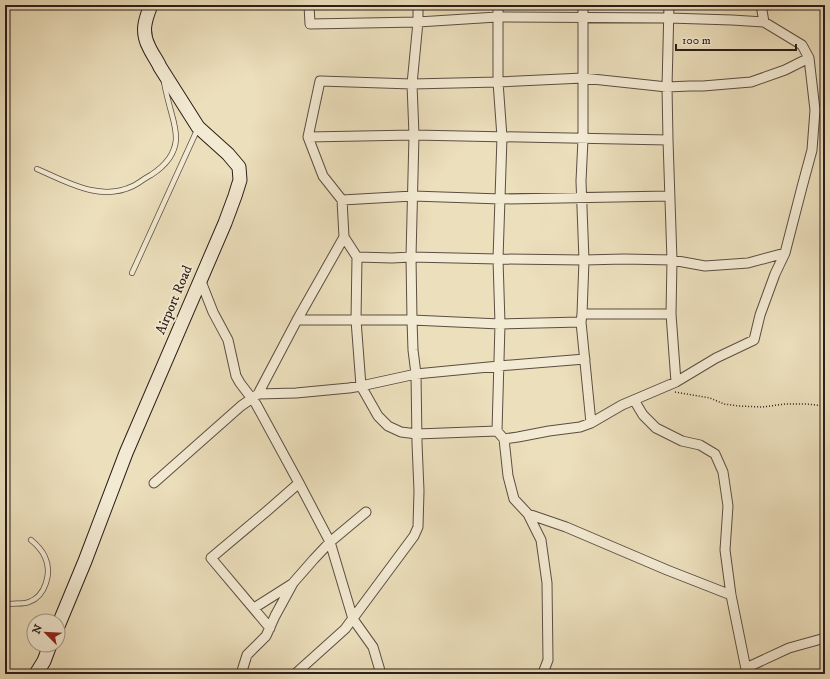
<svg xmlns="http://www.w3.org/2000/svg" width="830" height="679" viewBox="0 0 830 679" font-family="'IM FELL DW Pica',serif">
<rect width="100%" height="100%" fill="#ecdfbc"/>
<filter id="stains"><feTurbulence type="fractalNoise" baseFrequency=".005" numOctaves="4"/><feColorMatrix values="0 0 0 0 .2 0 0 0 0 .09 0 0 0 0 .02 0 0 0 .5 -.17"/></filter>
<radialGradient id="worn" r=".72"><stop offset=".6" stop-color="#630" stop-opacity="0"/><stop offset="1" stop-color="#630" stop-opacity=".3"/></radialGradient>
<g fill="none" stroke-linecap="round" stroke-linejoin="round">
<g stroke="#5b4e42" stroke-width="6">
<path id="lane" d="M37,169C67,182 100,202 133,186C139,183 145,178 151,175C165,166 175,155 176,139C176,130 174,122 172,115C169,104 166,93 164,82
M132,273L198,128
M5,605C13,602 22,605 29,602C46,596 52,572 45,557C42,550 37,545 31,540"/>
</g>
<g stroke="#5b4e42" stroke-width="11">
<path id="street" d="M309,5L310,24L418,22L497,17L669,18L732,20L764,22L802,45L809,58L815,110L812,150L802,187L785,253L775,274L760,315L754,340L716,358L676,382L622,405L591,423L580,427L549,431L518,437L504,439L497,431L417,434L401,432L388,426L378,416L361,386L356,320L357,257
M583,5V139L581,181L584,260L582,314L581,322L591,423
M669,5L667,87L668,140L672,260L671,314L676,382
M761,5L764,22
M308,137L414,135L668,140
M342,200L413,196L501,199L670,196
M344,237L357,257L392,258L411,257L498,259L584,260L624,259L672,260L705,266L748,263L785,253
M200,279L213,312L228,340L236,376L240,383L256,404L299,483L330,542L353,619L373,647L381,674
M582,314H671
M297,320H412L500,324L581,322
M258,394L297,320L344,237L342,200L323,176L308,137L320,81L412,84L498,82L583,78L667,87L690,86H703L751,82L785,70L809,58
M634,400L643,415L656,428L682,441L700,445L715,454L723,472L728,506L725,550L731,595L747,674
M497,431L500,324L498,259L502,137L498,82V5
M504,439L508,476L514,499L528,514L541,540L547,583L548,660L543,673L542,674
M154,483L241,406L258,394L296,393L349,388L361,386L416,374L499,366L585,359
M528,514L566,527L667,570L731,595
M254,608L292,584
M270,628L211,558L267,511L299,483
M746,668L789,648L825,638
M241,674L247,655L266,636L275,616L293,583L314,559L330,542L366,512
M295,674L345,629L414,536L418,527L419,491L417,443L416,374L413,350L412,320L411,257L414,135L412,84L418,22V5"/>
</g>
<g stroke="#2b1e19" stroke-width="15">
<path id="secondary" d="M58,626L85,561L126,453L225,223L235,196L240,180L239,167L228,154L198,127L160,67C157,60 152,54 149,47C141,32 145,20 151,5
M36,674L44,661L50,645"/>
</g>
<path stroke="#2b1e19" stroke-width="1.5" stroke-dasharray="1 2" stroke-linecap="butt" d="M675,392L710,398L724,404L739,406L763,407L785,404H806L825,406"/>
<use href="#lane" stroke="#f3ead3" stroke-width="4.5"/>
<use href="#street" stroke="#f3ead3" stroke-width="9"/>
<use href="#secondary" stroke="#f3ead3" stroke-width="13"/>
</g>
<g text-anchor="middle" dominant-baseline="central" stroke-width="3.5" stroke-linejoin="round" paint-order="stroke">
<g font-size="14" fill="#2b1e19" stroke="#f3ead3">
<text transform="translate(174 300) rotate(-67)">Airport Road</text>
</g>
</g>
<rect width="830" height="679" fill="none" stroke="#ecdfbc" stroke-width="20"/>
<rect x="6" y="6" width="818" height="667" fill="none" stroke="#2b1e19" stroke-width="2"/>
<rect x="10" y="10" width="810" height="659" fill="none" stroke="#2b1e19"/>
<g transform="translate(46 633) rotate(294)"><circle r="19" fill="#f3ead3" stroke="#a39889"/>
<path d="M0-3L7 15L0 10L-7 15Z" fill="#8f2418"/>
<text y="-6" font-size="11" font-weight="bold" text-anchor="middle" fill="#2b1e19">N</text>
</g>
<path d="M676 44v6h120v-6" fill="none" stroke="#2b1e19" stroke-width="2"/>
<text x="682" y="44" font-size="12" fill="#2b1e19" stroke="#f3ead3" stroke-width="3" paint-order="stroke">100 m</text>
<rect width="100%" height="100%" filter="url(#stains)"/>
<rect width="100%" height="100%" fill="url(#worn)"/>
</svg>
